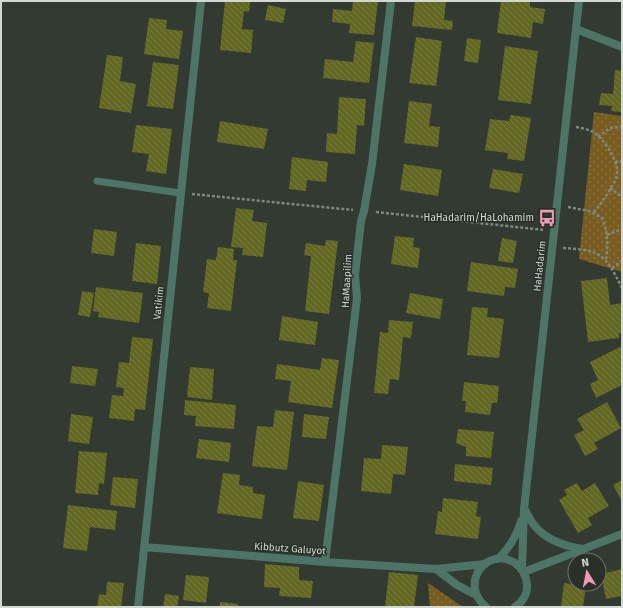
<svg xmlns="http://www.w3.org/2000/svg" width="623" height="608" viewBox="0 0 623 608" font-family="'Fira Sans',sans-serif">
<defs>
<pattern id="grass-dots" width="8" height="8" patternUnits="userSpaceOnUse"><rect width="8" height="8" fill="#795d20"/><path d="M2 2h.1M6 6h.1" fill="none" stroke="#8b7440" stroke-width="1.8" stroke-linecap="round"/></pattern>
<pattern id="building-back-hatch" width="6" height="6" patternUnits="userSpaceOnUse"><rect width="6" height="6" fill="#626722"/><path d="M-1 5l2 2M0 0l6 6M5-1l2 2" fill="none" stroke="#787c41"/></pattern>
</defs>
<rect width="100%" height="100%" fill="#333a32"/>
<path fill="url(#grass-dots)" d="M594,112L622,116V272L579,259Z
M428,583L463,607H430Z"/>
<path fill="url(#building-back-hatch)" d="M225,1H250L249,12L244,11L242,29L253,30L251,53L220,50Z
M353,1H378L374,35L349,33L350,24L332,22L333,9L352,11Z
M415,1H446L444,20L453,21L452,30L412,26Z
M501,1H530V7L545,9L543,24L533,22L531,38L497,33Z
M268,5L286,9L283,23L265,20Z
M149,18L167,20L166,29L183,31L179,59L144,54Z
M416,37L442,41L436,86L409,83Z
M467,38L481,40L478,63L464,61Z
M356,41L374,43L369,83L323,78L325,59L353,62Z
M505,46L538,51L531,104L498,100Z
M107,55L123,57L120,81L136,84L131,113L99,108Z
M153,62L179,65L173,109L147,106Z
M615,70L622,71V112L611,111L612,106L599,105L601,93L613,94Z
M339,97L366,99L364,126L357,125L355,154L326,152L327,133L337,134Z
M409,101L432,104L429,126L440,127L438,147L404,143Z
M511,115L531,118L524,161L507,159L508,153L485,150L490,119L509,121Z
M220,121L268,129L264,149L217,142Z
M136,125L172,129L166,174L146,171L149,154L132,152Z
M292,157L328,162L326,182L307,180L306,191L289,189Z
M404,164L442,170L438,196L400,190Z
M493,169L523,174L519,193L489,188Z
M236,208L254,210L252,221L267,223L263,257L242,255L243,248L231,247Z
M94,229L117,232L114,256L91,253Z
M395,236L414,238L413,247L420,248L418,268L391,264Z
M502,238L517,241L513,263L498,261Z
M326,240L338,241L329,314L305,311L311,256L304,255L306,243L325,246Z
M136,243L161,246L157,284L132,281Z
M218,247L234,249L233,260H237L231,311L207,308L209,293L203,292L207,259L216,260Z
M471,262L518,269L515,288L505,287L504,296L467,291Z
M607,278L610,305L622,303V333H619V338L588,342L581,281Z
M96,287L143,293L139,323L98,317L99,312L93,311Z
M82,291L94,293L90,317L78,315Z
M410,293L443,299L440,319L406,313Z
M472,307L488,308L487,317L504,319L499,358L467,355Z
M282,316L318,322L315,345L279,340Z
M389,320L413,322L411,338L403,337L399,380L390,379L388,394L374,393L380,332L388,333Z
M132,337L153,339L145,410L135,409L134,421L109,418L112,395L123,396L124,388L116,387L119,362L129,363Z
M622,346V385L596,398L590,384L598,380L590,362Z
M322,358L339,360L332,408L288,402L291,381L275,379L277,364L320,370Z
M72,366L98,369L95,386L70,383Z
M190,367L214,369L212,400L187,397Z
M464,382L499,386L497,403H492L490,415L465,412L466,401H462Z
M185,400L236,405L234,429L195,426L196,416L184,415Z
M607,402L621,428L594,443L598,449L585,456L574,435L584,430L577,419Z
M275,410L294,412L287,470L252,466L257,426L273,427Z
M71,414L93,417L89,444L68,441Z
M304,414L329,417L326,439L302,437Z
M458,429L494,432L491,458L466,456V447L456,443Z
M199,439L231,443L229,462L196,458Z
M382,445L408,447L405,475L393,474L391,494L361,491L364,458L381,459Z
M79,451L107,453L104,484L99,483L98,495L75,493Z
M455,464L493,468L491,485L454,481Z
M223,473L240,475L239,485L253,487V493L265,495L262,519L217,513Z
M113,477L138,479L135,508L110,505Z
M622,480V501L613,485Z
M298,481L324,485L319,521L293,518Z
M577,483L582,491L595,483L609,506L588,518L592,525L578,533L559,500L567,495L564,490Z
M443,498L478,502L476,516L481,517L478,539L435,534L438,511L442,512Z
M68,505L117,511L115,530L90,527L87,551L63,548Z
M265,564L299,567V580L313,581L311,598L279,596L280,588L264,587Z
M622,569V596L606,599L601,574Z
M389,572L418,575L414,607H385Z
M186,575L209,577L206,603L183,600Z
M107,582L124,583L121,607H97L99,594L106,595Z
M564,583L586,586L583,607H561Z
M165,594L179,596L177,607H163Z
M220,602L238,604V607H220Z"/>
<g fill="none" stroke-linecap="round" stroke-linejoin="round">
<path stroke="#818781" stroke-width="2.5" stroke-dasharray="3 2" stroke-linecap="butt" d="M576,127C581,128 587,129 591,131C603,137 618,159 617,173C617,183 600,204 594,213
M598,137L610,128L622,127
M615,162L622,161
M610,188L622,197
M192,194L353,210
M568,207L589,211L602,218C608,232 608,245 606,260
M376,212L544,230
M607,235L622,229
M563,248C601,250 605,254 622,288
M612,268L622,261"/>
<path stroke="#4c7567" stroke-width="7" d="M97,181L180,193"/>
<path stroke="#4c7567" stroke-width="8" d="M576,29L622,47
M524,508C527,513 530,520 534,525C545,539 564,546 582,549
M144,547L325,562L436,569L485,564
M498,559C509,548 517,536 521,521
M325,562L357,298L355,275L361,221L364,211L372,164L391,1
M436,569L457,585L476,595
M522,569L524,509L579,1
M524,572L622,534
M138,607L201,1
M486,607C458,584 487,545 515,563C522,568 526,575 527,584C528,593 523,602 515,607"/>
</g>
<defs>
<g id="bus-bare" transform="scale(1.38)"><path d="M-5-6H5V4H4V6H2V4H-2V6H-4V4H-5ZM-3.5-4V0h7V-4ZM-3.5 1.2v1.5H-2V1.2ZM2 1.2v1.5H3.5V1.2Z" fill="#ef9ab8" stroke="#293028" stroke-width="2.5" paint-order="stroke"/></g>
</defs>
<g fill-rule="evenodd">
<use href="#bus-bare" x="547" y="218"/>
</g>
<g text-anchor="middle" dominant-baseline="central" stroke-width="3" stroke-linejoin="round" paint-order="stroke">
<g font-size="10" fill="#d3d8d3" stroke="#293028" text-anchor="end">
<text x="534" y="218">HaHadarim/HaLohamim</text>
</g>
<g font-size="10" fill="#d3d8d3" stroke="#293028">
<text transform="translate(540 266) rotate(-84)">HaHadarim</text>
<text transform="translate(347 281) rotate(-87)">HaMaapilim</text>
<text transform="translate(159 303) rotate(-84)">Vatikim</text>
<text transform="translate(290 549) rotate(4)">Kibbutz Galuyot</text>
</g>
</g>
<rect width="623" height="608" fill="none" stroke="#d3d8d3" stroke-width="4"/>
<g transform="translate(587 572) rotate(350)"><circle r="19" fill="#293028" stroke="#6d736c"/>
<path d="M0-3L7 15L0 10L-7 15Z" fill="#ef9ab8"/>
<text y="-6" font-size="11" font-weight="bold" text-anchor="middle" fill="#d3d8d3">N</text>
</g>
</svg>
